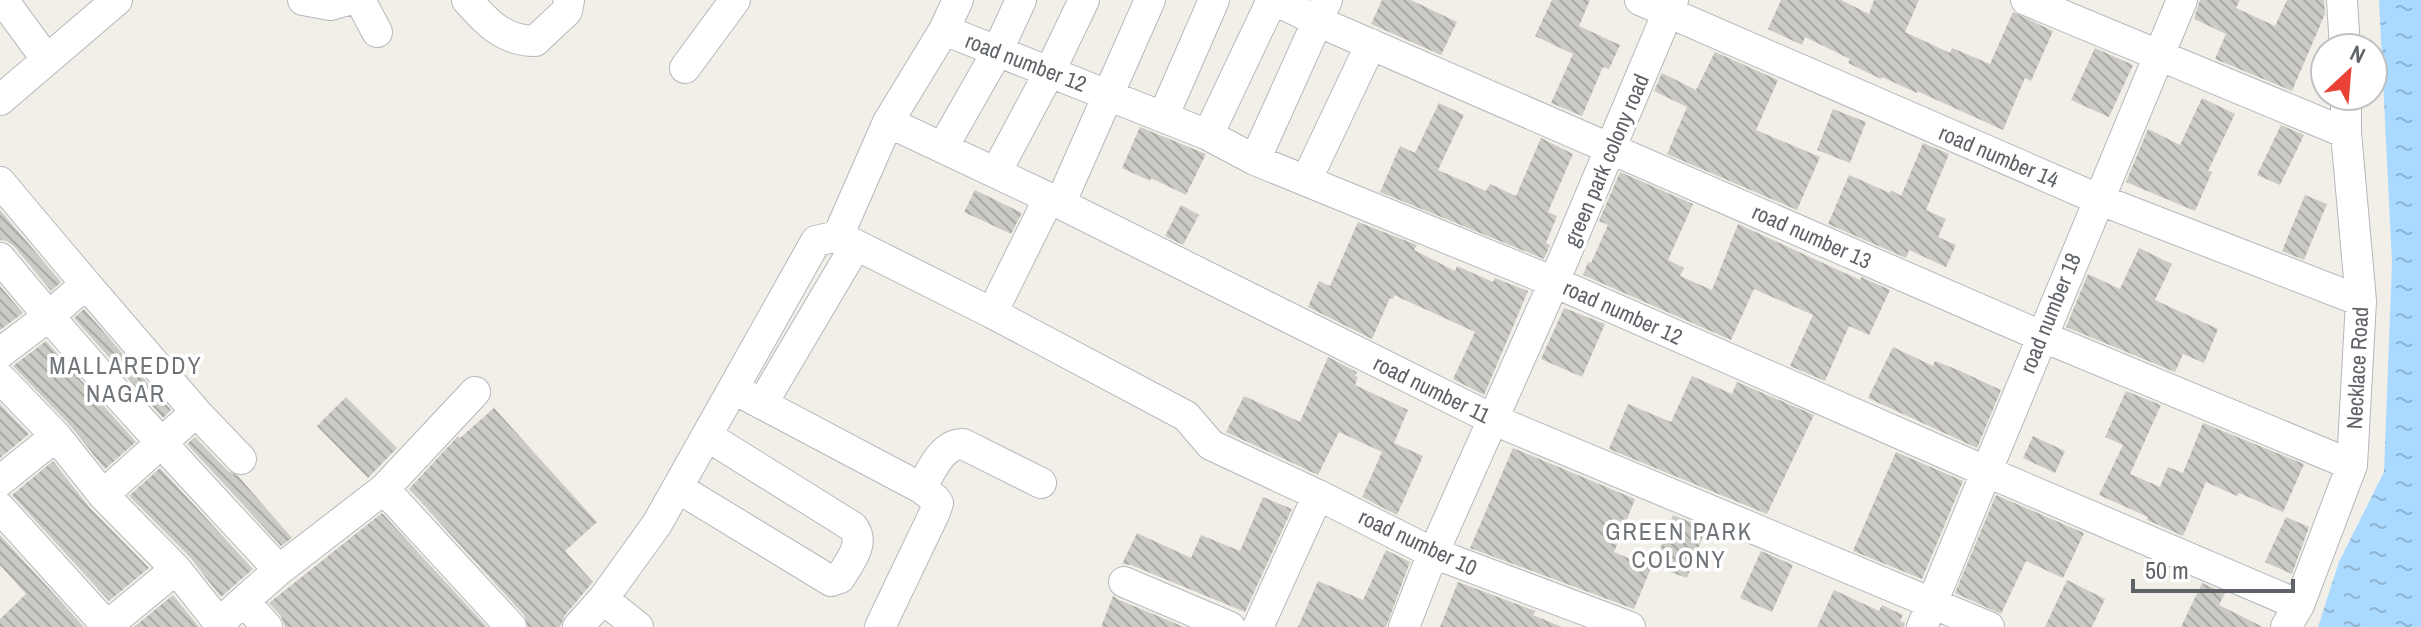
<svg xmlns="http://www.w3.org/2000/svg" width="2421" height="627" viewBox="0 0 2421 627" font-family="'Archivo Narrow',sans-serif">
<defs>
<pattern id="water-ripples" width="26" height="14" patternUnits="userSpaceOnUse" patternTransform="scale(2)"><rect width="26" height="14" fill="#aadaff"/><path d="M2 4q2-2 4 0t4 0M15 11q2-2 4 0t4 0" fill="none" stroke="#8eb4d2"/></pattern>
<pattern id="building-back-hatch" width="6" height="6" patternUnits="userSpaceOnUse" patternTransform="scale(2)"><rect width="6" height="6" fill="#cccac5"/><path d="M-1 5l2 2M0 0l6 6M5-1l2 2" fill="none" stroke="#a9a8a4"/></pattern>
</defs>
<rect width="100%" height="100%" fill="#f1efe8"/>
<path fill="url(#water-ripples)" d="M2379,0H2421V627H2318L2339,562L2384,472L2392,262Z"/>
<path fill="url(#building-back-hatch)" d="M1382,0H1411L1457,22L1441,55L1371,24Z
M1552,0H1590L1579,26L1620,45L1609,69L1603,67L1582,116L1551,103L1573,54L1535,36Z
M1781,0H1841L1869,14L1874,0H1919L1905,32L1950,53L1952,48L1990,64L2013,12L2053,31L2031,81L2025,78L2003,130L1917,91V93L1882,77L1881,79L1848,63L1850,59L1805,37L1802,45L1768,29Z
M2200,0H2240L2236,8L2275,26L2287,0H2324L2325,14L2292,91L2215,59L2226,34L2194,19Z
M2095,48L2133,65L2109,117L2071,100Z
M1715,52L1778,80L1756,130L1820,157L1797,210L1667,154L1687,107L1654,91L1662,73L1696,90Z
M2202,98L2235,114L2208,171L2212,172L2195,211L2126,182L2148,129L2180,145Z
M1439,103L1464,115L1438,170L1486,191L1490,184L1516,196L1541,138L1573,154L1548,212L1557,216L1546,243L1550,245L1544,259L1380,192L1400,146L1415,153Z
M1833,109L1866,122L1850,163L1817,150Z
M2281,125L2304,135L2280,185L2257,175Z
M1140,127L1206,154L1186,195L1151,178L1150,181L1122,168Z
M1923,143L1949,154L1926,210L1946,219L1938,237L1956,245L1946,267L1909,250L1906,258L1828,224L1849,175L1890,193L1891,190L1901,196Z
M1620,172L1693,204L1668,260L1684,268L1680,276L1712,290L1738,224L1860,280L1861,277L1890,290L1869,335L1849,326L1825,381L1790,366L1813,315L1754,289L1731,340L1583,275L1588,262L1591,263L1608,225L1599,221Z
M975,190L1022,213L1011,234L964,212Z
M2305,195L2327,204L2304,260L2282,251Z
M1181,205L1199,215L1183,245L1165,236Z
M0,210L61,282L51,291L14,246L7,241L0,240Z
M1358,222L1417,245L1414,250L1455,271L1457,266L1493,282L1495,278L1528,291L1484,395L1453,379L1475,332L1394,295L1393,299L1390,298L1372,339L1308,307L1319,281L1330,286Z
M2139,248L2172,264L2155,300L2218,329L2204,363L2183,354L2175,372L2066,327L2088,274L2120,289Z
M0,286L23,313L0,330Z
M1564,308L1605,324L1582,377L1541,359Z
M84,309L171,410L163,418L74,318Z
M46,341L136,442L105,469L69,424L13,366Z
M1893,347L1933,366L1935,361L1958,370L2001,390L1977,448L1868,398Z
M1328,357L1357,372L1355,376L1358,377L1355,385L1408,410L1394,443L1423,456L1397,515L1362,497L1382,452L1339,432L1318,475L1226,432L1244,396L1300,422Z
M1692,376L1732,394L1737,382L1814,415L1767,514L1609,449L1628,404L1671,422Z
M2126,391L2161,405L2130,474L2160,487L2168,467L2183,473L2203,423L2304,464L2283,512L2239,493L2237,496L2206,482L2183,536L2147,520L2148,517L2099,495L2123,445L2105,437Z
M346,397L397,448L368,478L317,426Z
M0,404L29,434L0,458Z
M494,408L597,522L565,551L593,582L565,615L560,627H528L524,615L409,489L458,436L460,438Z
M2033,436L2065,451L2055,473L2023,458Z
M195,437L228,471L238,476L292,538L281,546L187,444Z
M1513,448L1635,499L1614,552L1651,568L1634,609L1470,548Z
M1896,452L1963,481L1922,579L1853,551Z
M53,461L90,508L149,568L109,601L12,495Z
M160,468L253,569L221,597L189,556L129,496Z
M1996,495L2084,533L2063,578L2026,561L2001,614L1955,593Z
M1263,497L1292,509L1245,612L1131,565L1122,564L1137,533L1191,558L1201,535L1240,551Z
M382,513L487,627H285L281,616L269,603Z
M1673,515L1706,528L1687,578L1654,566Z
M2286,517L2309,527L2292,574L2265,562Z
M0,535L84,627H0V619L26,594L0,565Z
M1386,550L1410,562L1386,627H1298L1318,581L1363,600Z
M1761,551L1793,565L1772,612L1740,598Z
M2067,580L2105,599L2092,627H2045Z
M1458,582L1535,611L1533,615L1562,627H1440Z
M2202,583L2225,593L2219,605L2263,627H2181Z
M1834,590L1879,611L1882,605L1903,615L1900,621L1905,623L1904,627H1817Z
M173,595L199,627H134Z
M1113,596L1117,599L1184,627H1101Z"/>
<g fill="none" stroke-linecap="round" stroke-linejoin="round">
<g stroke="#b5b8bc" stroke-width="32">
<path id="minor" d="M3,0L47,60
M303,0L330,5L348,0
M360,0L377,32
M467,0C486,22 504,41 535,41L567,11L569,0
M1275,0L1317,21L2041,336L2352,465
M1640,0L2098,199L2361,301
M2026,0L2346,133
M2342,0L2345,48
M944,30L1208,135L1255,160L1554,282L1985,471L2299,605
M685,68L735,0
M0,100L117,0
M1163,117L1214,0
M888,122L1049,198L1494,420L1989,627
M1208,135L1272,0
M943,147L997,52L1021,0
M1255,160L1327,0
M996,172L1050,71L1084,0
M1306,181L1371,44
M0,182L86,284L49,316L0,353
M1060,204L1150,0
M838,236L992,313L1186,416L1211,445L1318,495L1433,553L1630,627
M0,258C89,366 184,468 279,570
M86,284L196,412L103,495
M992,313L1049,198
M0,378L56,436L103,495L176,569L219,623L279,570L384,489L475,392
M734,389L921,488C931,472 941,444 963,444L1041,483
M762,404L856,245
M196,412L241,459
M0,481L56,436
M678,488L831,581L840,578C849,562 866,544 853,527L707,436
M384,489L511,627
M0,508L107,626L176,569
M1124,582L1230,627
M603,599L638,627
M244,601L267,627
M578,627L603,599L657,524L816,241L838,236L888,122L944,30L958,0
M880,627L935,512L938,503L935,499L921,488
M1258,627L1318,495
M1404,627L1429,563L1554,282L1673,0
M1922,627L2182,0
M2286,627L2299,605L2352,465L2361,301L2346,133V96"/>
</g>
<use href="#minor" stroke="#fff" stroke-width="30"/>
</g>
<g text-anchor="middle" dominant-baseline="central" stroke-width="7" stroke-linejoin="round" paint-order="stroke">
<g font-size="22" fill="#5f6368" stroke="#fff">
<text transform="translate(1026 62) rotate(21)">road number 12</text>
<text transform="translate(1999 156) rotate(23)">road number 14</text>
<text transform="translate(1606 160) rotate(-67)">green park colony road</text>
<text transform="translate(1812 236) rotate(24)">road number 13</text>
<text transform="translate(1623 312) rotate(24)">road number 12</text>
<text transform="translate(2050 313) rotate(-68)">road number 18</text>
<text transform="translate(2357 368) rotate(-87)">Necklace Road</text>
<text transform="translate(1432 389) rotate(26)">road number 11</text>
<text transform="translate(1418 542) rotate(25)">road number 10</text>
</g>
<g font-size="24" letter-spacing="2" fill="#70757a" stroke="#fff">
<text x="126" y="365">MALLAREDDY<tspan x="126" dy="28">NAGAR</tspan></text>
<text x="1679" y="531">GREEN PARK<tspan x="1679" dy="28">COLONY</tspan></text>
</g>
</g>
<g transform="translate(2349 72) rotate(26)"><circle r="38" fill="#ffffff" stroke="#bfc1c3" stroke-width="2"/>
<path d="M0-6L14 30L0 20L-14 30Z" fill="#ea4335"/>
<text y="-12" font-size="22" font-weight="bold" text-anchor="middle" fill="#5f6368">N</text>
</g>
<path d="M2133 579v12h160v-12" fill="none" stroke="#5f6368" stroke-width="4"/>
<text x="2145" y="579" font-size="24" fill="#5f6368" stroke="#ffffff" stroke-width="6" paint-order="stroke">50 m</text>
</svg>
